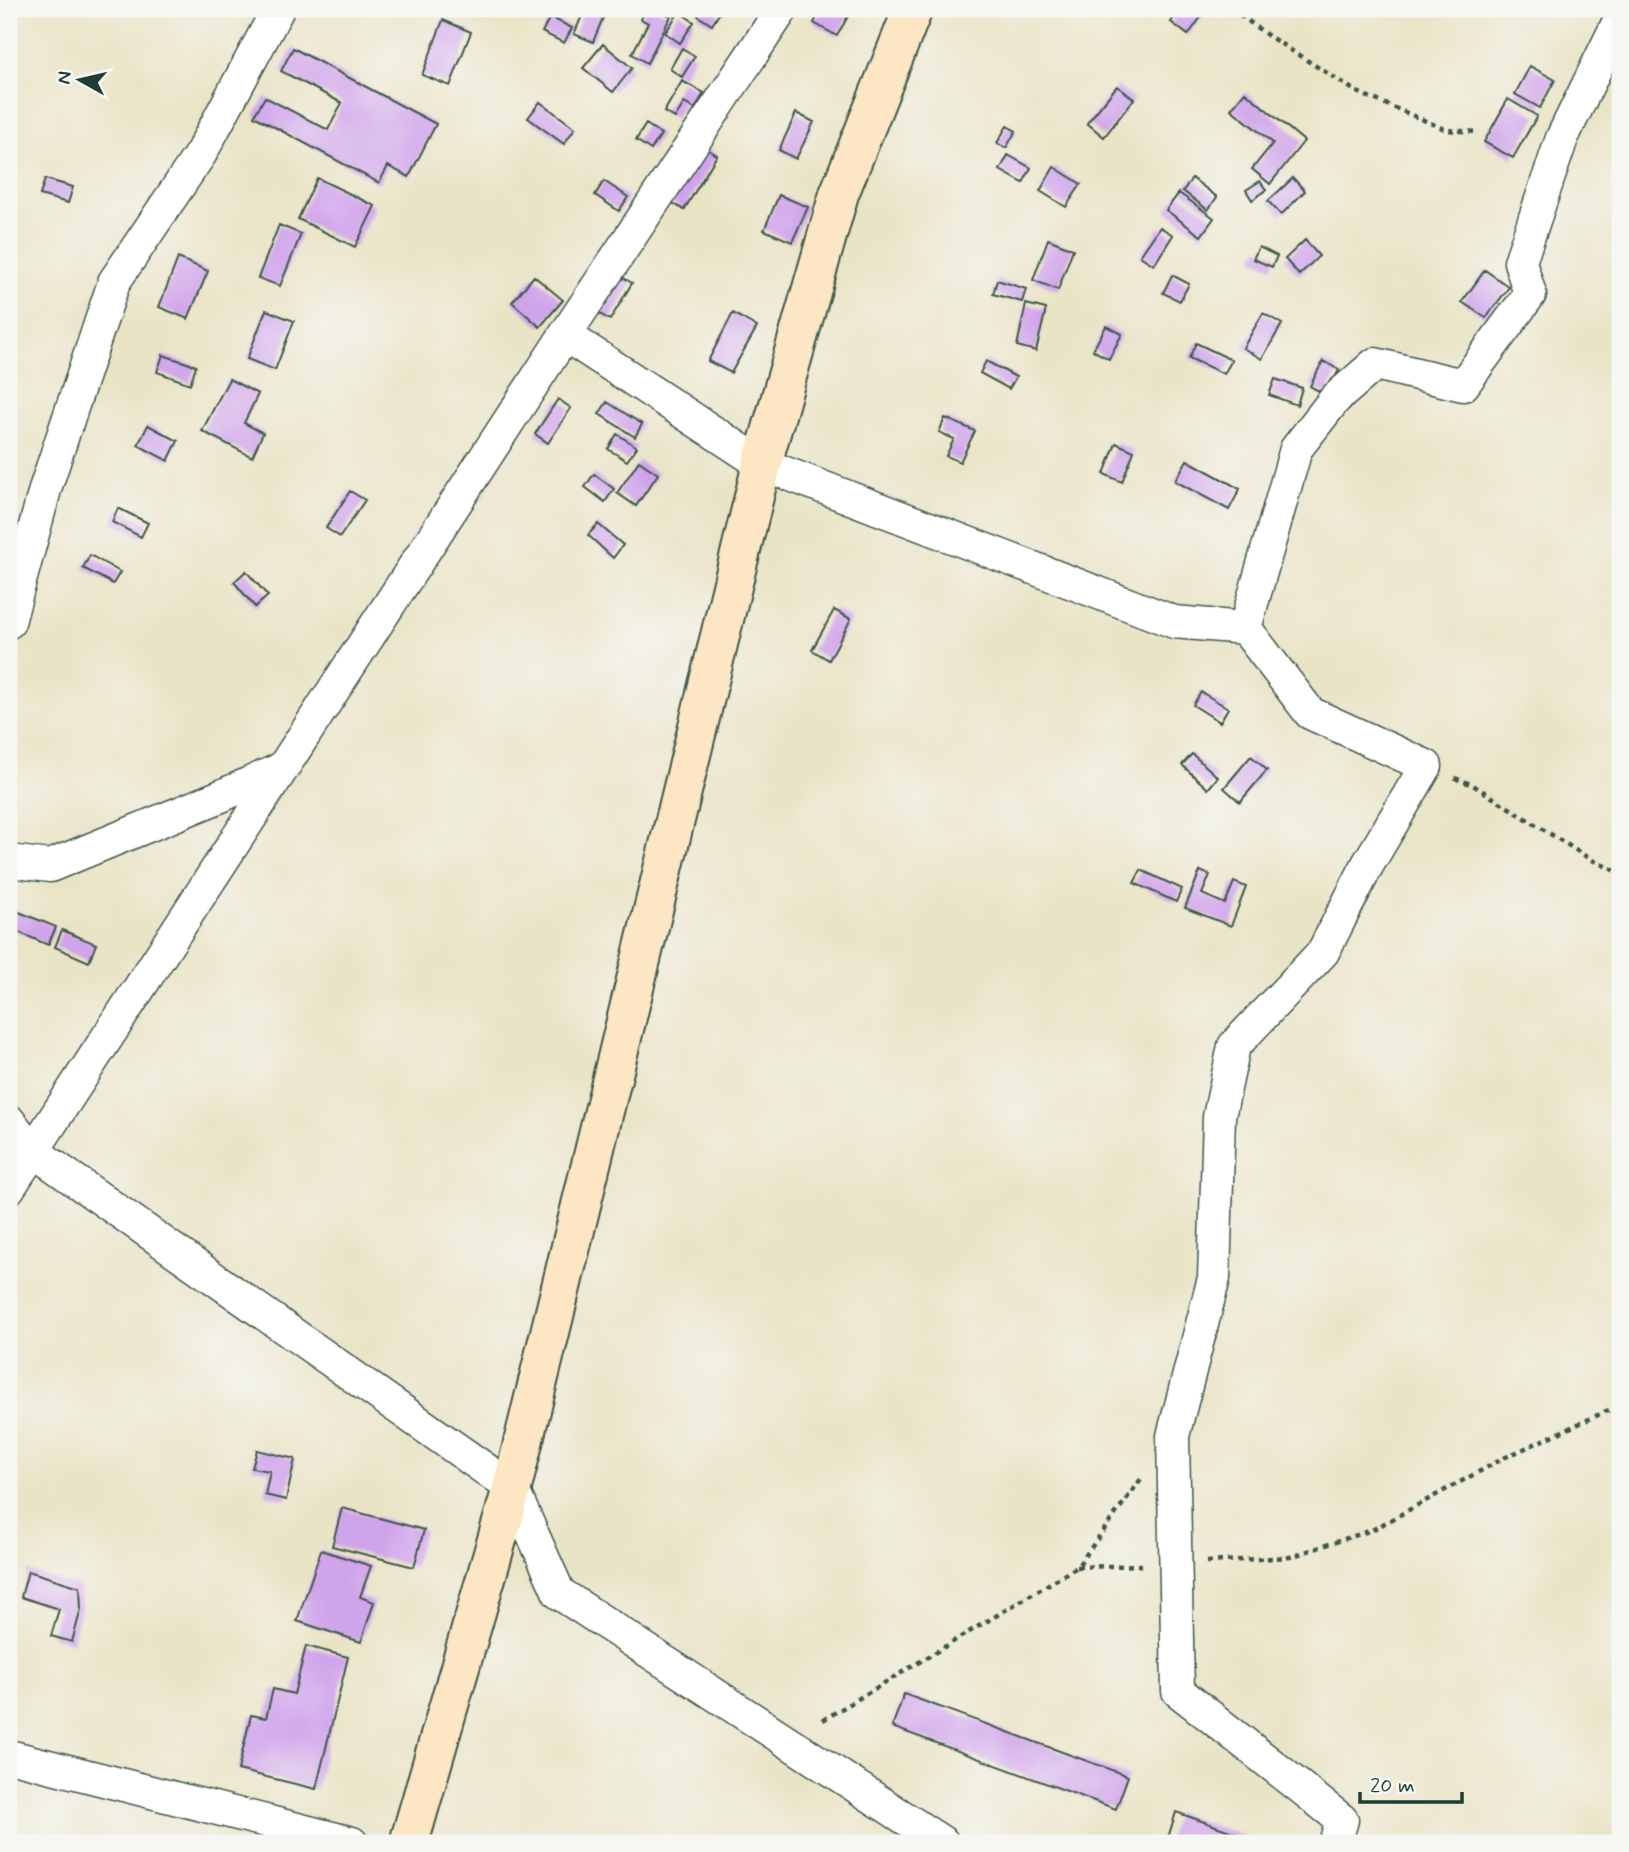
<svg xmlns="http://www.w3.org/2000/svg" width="1629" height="1852" viewBox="0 0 1629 1852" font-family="Mynerve,sans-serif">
<rect width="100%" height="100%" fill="#f6f6f2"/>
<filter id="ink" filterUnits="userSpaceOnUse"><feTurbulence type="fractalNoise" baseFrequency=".0143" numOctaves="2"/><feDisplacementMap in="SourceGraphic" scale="14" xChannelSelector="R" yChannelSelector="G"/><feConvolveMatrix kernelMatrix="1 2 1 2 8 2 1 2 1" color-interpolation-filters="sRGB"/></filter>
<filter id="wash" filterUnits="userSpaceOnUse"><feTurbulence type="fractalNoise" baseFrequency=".00686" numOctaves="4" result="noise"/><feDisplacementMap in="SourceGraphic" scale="28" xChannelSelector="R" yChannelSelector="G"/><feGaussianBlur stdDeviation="1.57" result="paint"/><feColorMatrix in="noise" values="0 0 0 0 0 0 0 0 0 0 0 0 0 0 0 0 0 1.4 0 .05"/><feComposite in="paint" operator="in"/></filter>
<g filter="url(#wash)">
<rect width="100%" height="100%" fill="#eae4c7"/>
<g id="blocks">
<path fill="#d0a4eb" d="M585,9H595L605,13L593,42L574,34Z
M646,9H656L671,16L647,63L632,54L648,23L641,19Z
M703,9H722L712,25L698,16Z
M821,9H852L837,36L814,23Z
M1180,9H1198L1204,13L1188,35L1171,22Z
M679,12L694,22L680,43L665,33Z
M550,17L572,28L564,43L542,32Z
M443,20L471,32L450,86L422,75Z
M603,44L632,68L613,92L583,68Z
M293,48L436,124L409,177L388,166L379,183L254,116L265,97L328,130L342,103L281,71Z
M682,48L695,56L682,77L670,69Z
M1530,66L1555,80L1540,108L1515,94Z
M682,81L704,93L695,109L684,103L675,118L664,112Z
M1117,86L1134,99L1104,137L1087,123Z
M1245,92L1304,141L1270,184L1252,169L1273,143L1231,109Z
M1508,99L1537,116L1513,158L1484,142Z
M540,102L575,128L564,144L528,118Z
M796,113L814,122L796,159L779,150Z
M646,124L661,134L651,150L636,140Z
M1007,126L1016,131L1006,148L997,143Z
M699,144L717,155L684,210L666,199Z
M1008,155L1031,168L1023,183L1000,170Z
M1054,167L1081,184L1066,207L1040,191Z
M317,178L375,206L355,247L298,219Z
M1192,178L1217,197L1208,210L1183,191Z
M1293,178L1305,191L1281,215L1268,201Z
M45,179L73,187L68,203L40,195Z
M604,181L628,197L619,211L595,195Z
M1260,181L1266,190L1252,200L1246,190Z
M1179,193L1214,218L1201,236L1166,210Z
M779,195L808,207L792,242L764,230Z
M279,225L301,234L280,286L258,278Z
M1160,227L1173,235L1154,265L1140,256Z
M1048,239L1073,249L1058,290L1033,280Z
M1305,240L1319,256L1299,275L1285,259Z
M1259,247L1277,256L1272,267L1253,259Z
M178,258L208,271L188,319L159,307Z
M1485,270L1509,287L1486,318L1462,302Z
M612,271L632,283L610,320L590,308Z
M1172,275L1189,284L1180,301L1163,293Z
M534,276L563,300L540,327L512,302Z
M997,280L1026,289L1022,302L993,294Z
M1026,304L1046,309L1036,351L1017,346Z
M266,310L294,321L275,370L247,359Z
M733,313L757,327L731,373L708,361Z
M1263,313L1282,324L1262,359L1243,348Z
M1106,326L1122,334L1109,359L1093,350Z
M1196,343L1232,360L1224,374L1189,358Z
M163,355L196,366L190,384L157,372Z
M986,361L1016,377L1009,389L980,373Z
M1323,361L1339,370L1326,395L1310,386Z
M229,379L258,394L244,423L263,433L252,457L202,431Z
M1275,379L1302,388L1297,405L1269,395Z
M558,399L571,408L548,443L535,434Z
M607,402L642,424L635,437L599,414Z
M945,418L975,431L960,462L946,456L954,439L939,432Z
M148,425L178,441L168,461L138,445Z
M617,434L637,447L627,461L608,449Z
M1116,443L1134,451L1122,482L1104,474Z
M1187,460L1240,489L1229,510L1175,481Z
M639,461L658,474L636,506L617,493Z
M594,474L614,489L605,502L585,487Z
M350,491L365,500L340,537L326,528Z
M118,508L148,523L141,537L112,522Z
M598,524L623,545L613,558L588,535Z
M90,555L120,572L113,584L83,568Z
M246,571L268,596L255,607L234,582Z
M834,610L851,619L829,660L812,650Z
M1201,692L1228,708L1220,722L1193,705Z
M1192,754L1218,777L1208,789L1182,765Z
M1251,756L1267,770L1240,802L1224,788Z
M1141,870L1182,889L1176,902L1134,883Z
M1200,871L1210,875L1202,894L1225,904L1234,882L1246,887L1231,926L1185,908Z
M9,908L56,927L48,945L9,928Z
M62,930L96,944L89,962L55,947Z
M257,1450L295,1459L286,1500L265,1495L270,1471L252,1468Z
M342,1508L424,1530L414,1567L332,1546Z
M321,1550L371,1566L360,1597L374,1602L361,1642L297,1621Z
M28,1571L80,1587L81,1609L72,1642L51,1636L59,1609L21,1597Z
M306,1646L348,1657L316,1789L238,1770L251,1715L266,1718L273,1689L294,1694Z
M904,1694L1128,1776L1116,1809L892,1727Z
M1176,1812L1264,1843H1182L1168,1838Z"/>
</g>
</g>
<g filter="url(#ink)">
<use href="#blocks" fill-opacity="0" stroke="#3d564a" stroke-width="2"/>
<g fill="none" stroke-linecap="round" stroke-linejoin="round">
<g stroke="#3d564a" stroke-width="35">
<path id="street" d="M565,335L762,464L1174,622L1245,628L1310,713L1426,766L1368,864L1323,952L1234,1046L1219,1117L1214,1278L1173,1436L1178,1691L1342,1820L1335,1843
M9,622L46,486L114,282L201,153L278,9
M1245,628L1296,449L1335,399L1375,364L1463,385L1530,294L1520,262L1562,138L1620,19
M9,861L50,866L221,796L283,768
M9,1121L33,1151L512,1488L559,1593L943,1843
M9,1188L565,335L782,9
M9,1756L352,1843"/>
</g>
<g stroke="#3d564a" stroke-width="42">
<path id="secondary" d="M409,1843L512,1488L762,464L839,194L913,9"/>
</g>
<path stroke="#3d564a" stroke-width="4.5" stroke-dasharray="5 5" stroke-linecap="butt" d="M1232,9L1267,35L1357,92L1447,130L1477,132
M1455,778L1473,785L1590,859L1620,873
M1207,1562L1290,1557L1372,1530L1506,1457L1620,1405
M1077,1567L1143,1565
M823,1720L1077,1567L1141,1479"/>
<use href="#street" stroke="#fff" stroke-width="32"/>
<use href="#secondary" stroke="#fce6c4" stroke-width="38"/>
</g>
</g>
<rect width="1629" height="1852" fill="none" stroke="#f6f6f2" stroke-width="35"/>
<g transform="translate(80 80) rotate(278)" stroke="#f6f6f2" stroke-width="5" paint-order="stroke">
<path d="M0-5L12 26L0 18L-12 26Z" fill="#1f3d34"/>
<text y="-10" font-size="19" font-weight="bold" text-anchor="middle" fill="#1f3d34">N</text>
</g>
<path d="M1360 1792v10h102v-10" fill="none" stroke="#1f3d34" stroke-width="3.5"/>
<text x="1370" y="1792" font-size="21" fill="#1f3d34" stroke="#f6f6f2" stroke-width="5" paint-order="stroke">20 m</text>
</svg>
